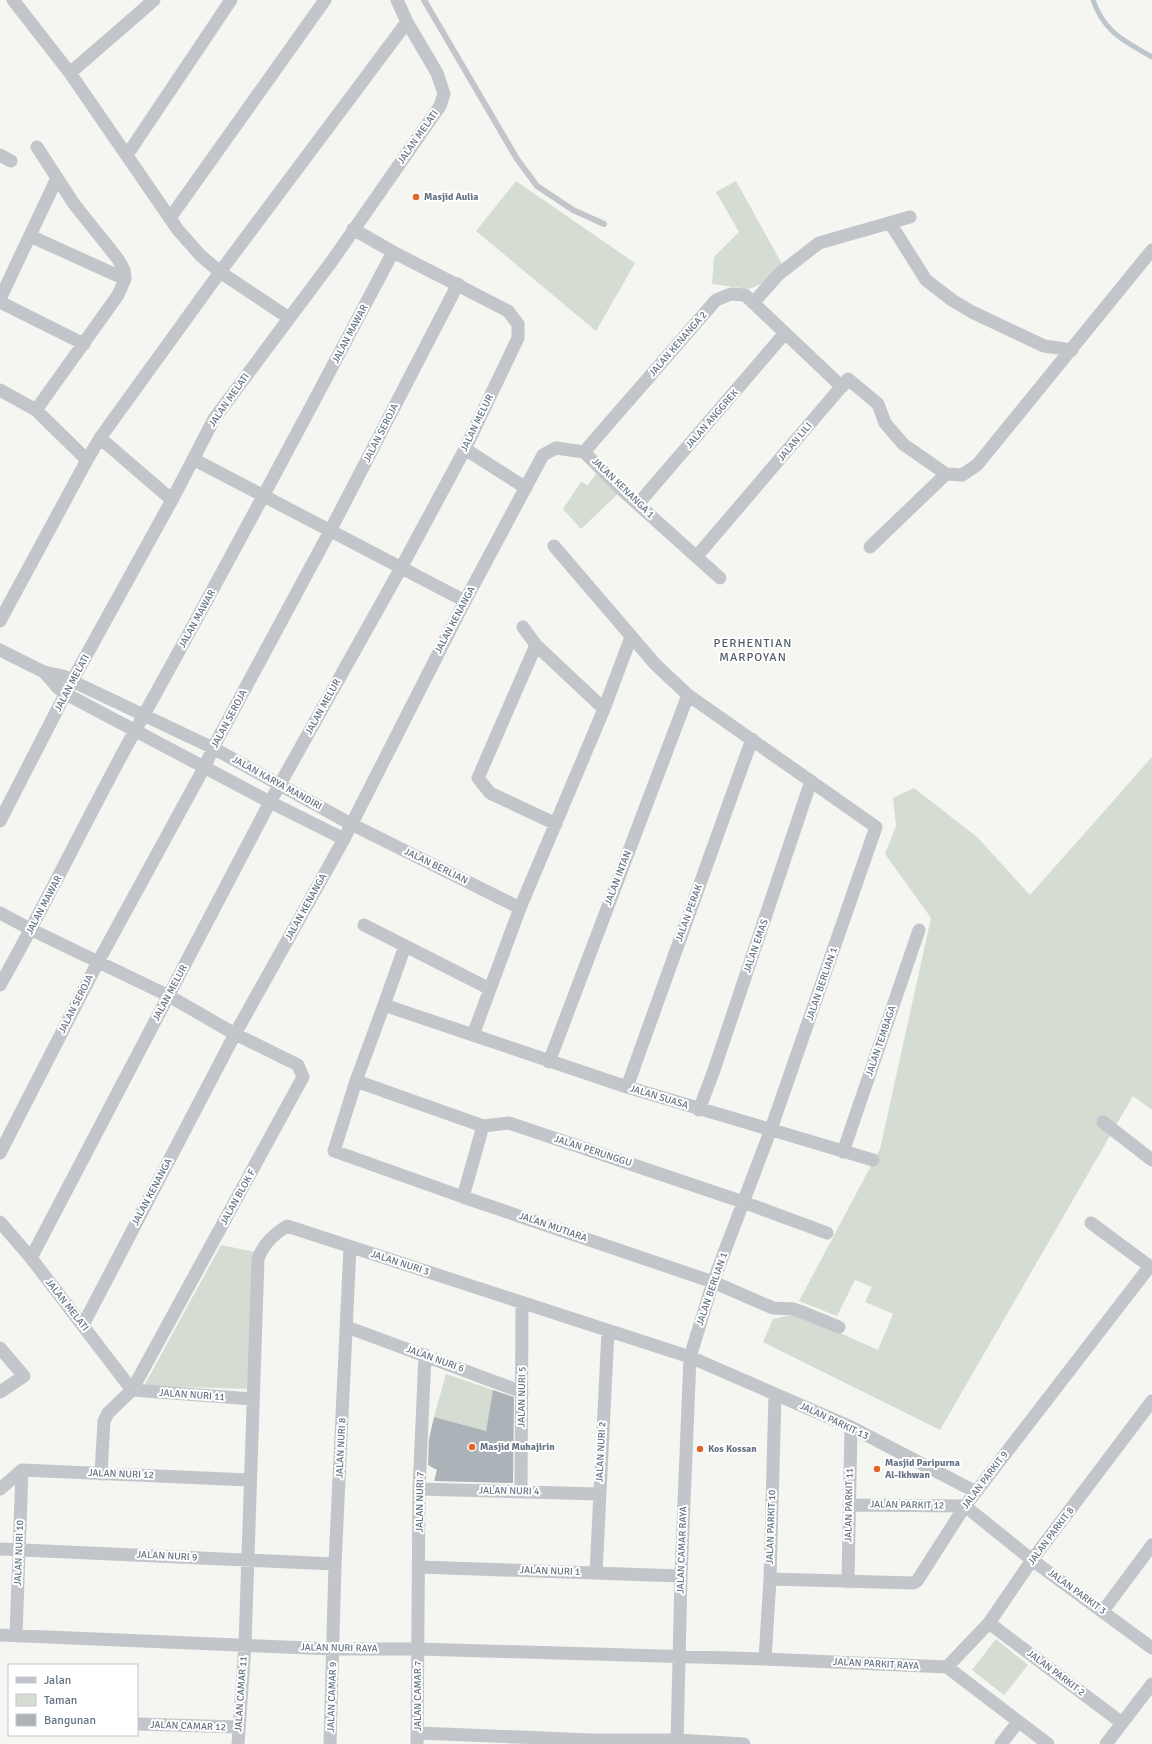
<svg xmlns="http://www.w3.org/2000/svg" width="1152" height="1744" viewBox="0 0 1152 1744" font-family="Signika,sans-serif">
<rect width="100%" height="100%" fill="#f5f5f1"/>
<path fill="#d5dcd2" d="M516,181L635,263L596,331L476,231Z
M736,181L782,264L766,282L749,289L712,284L714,257L739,232L716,192Z
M601,467L622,490L581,529L563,509L581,482L588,485Z
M1152,757V1110L1133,1096L940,1430L763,1342L773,1319L792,1315L809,1319L878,1350L893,1314L865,1302L872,1287L855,1280L837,1316L799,1301L880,1149L931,918L885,854L896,826L893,798L914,788L977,837L1030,895Z
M221,1245L255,1252L251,1389L144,1386Z
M446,1374L493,1390L486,1431L434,1417Z
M996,1639L1028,1665L1004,1695L972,1670Z"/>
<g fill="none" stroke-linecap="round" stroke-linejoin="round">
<path stroke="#bec6cd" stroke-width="5" d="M1093,0C1104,32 1124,41 1152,57"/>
</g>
<path fill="#abb2b8" d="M493,1390L514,1397L513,1483L434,1481L437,1470L428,1465L429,1439L434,1417L486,1431Z"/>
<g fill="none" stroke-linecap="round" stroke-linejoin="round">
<path stroke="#c2c5c9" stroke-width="6" d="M424,0L517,159L537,186L573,210L604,224"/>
<path stroke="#c2c5c9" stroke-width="13" d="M13,0L70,73L178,230L201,256L220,272L289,318
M70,73L154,0
M0,155L11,161
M127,155L231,0
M170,218L325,0
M890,223L926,280L952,300L972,312L1044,346L1072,350
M30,236L125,279
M0,299L57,178
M0,302L84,344
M753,303L779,274L819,243L910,217
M0,390L36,410L87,460
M36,410L118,295L125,279L124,270L118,259L74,204L37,147
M465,449L526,488
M584,452L716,300L731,294L745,295L842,387
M193,459L465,601
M172,500L100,438L220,272L407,22
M638,504L785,333
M554,546L655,664L688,695L876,827L771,1129L713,1282L690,1357L681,1576L677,1744
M870,547L946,474
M697,556L848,379L878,404L885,423L903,444L946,474L962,475L977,465L1152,250
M0,621L87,460L100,438
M523,627L536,645L604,709
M631,637L604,709L520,908L473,1035L627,1087L873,1160
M536,645L478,778L490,793L556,824
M0,650L44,672L58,688L66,694L270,802L344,839
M44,672L63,676L73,680
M72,681L213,748L351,824L520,908
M0,821L72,681L172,500L214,419L332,261L440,106L444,94L437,73L407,22L397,0
M0,913L32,930L169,996L235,1034L298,1065L303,1077L132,1390L108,1413L104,1421L101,1474
M364,925L490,989
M0,985C46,904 86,820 131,738C221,577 307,415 393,252
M384,1005L405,946
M549,1062L688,695
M356,1081L483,1126L509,1123L743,1202L827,1233
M627,1087L752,739
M699,1110L714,1070L811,781
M1103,1122L1152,1160
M483,1126L463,1197L713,1282L773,1308L793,1309L802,1312L839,1327
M843,1152L919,930
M0,1153L98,962L205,766L213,748L330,531L458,284
M463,1197L334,1151L356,1081L384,1005L473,1035
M0,1222L31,1258L132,1390
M1091,1223L1152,1268
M31,1258L270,802L401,568L465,449L518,338V324L508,311L393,252L353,229
M83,1325L235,1034L344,839L465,601L543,455L556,448L584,452L622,490L720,578
M347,1327L522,1392
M0,1348L24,1376L0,1392
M132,1390L252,1399
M0,1489L22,1470L249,1480
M419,1489L599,1494
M521,1491L522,1303
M849,1505L965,1506L1032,1560L1152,1648
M0,1549L335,1564
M419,1567L681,1576
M596,1573L608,1331
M770,1579L913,1583L917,1581L965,1506L1150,1266
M848,1582L851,1427
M1103,1611L1152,1545
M989,1623L1122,1723
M0,1635L333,1649H418L765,1659L947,1667L1048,1744
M16,1635L22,1470
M765,1659L770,1579L775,1394
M947,1667L989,1623L1032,1560L1152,1401
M137,1724L239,1727
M418,1733L592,1740H677L744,1744
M238,1744L245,1644L258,1259C263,1244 274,1234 287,1226L690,1357L851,1427L976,1492
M330,1744L335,1564L350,1247
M417,1744L419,1489L425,1355
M1001,1744L1018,1722
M1106,1744L1152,1684"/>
</g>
<g fill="#e46423" stroke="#fff" stroke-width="1.5">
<circle cx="416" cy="197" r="4"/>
<circle cx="472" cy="1447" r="4"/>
<circle cx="700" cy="1449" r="4"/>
<circle cx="877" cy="1469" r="4"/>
</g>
<g text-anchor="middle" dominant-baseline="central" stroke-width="4" stroke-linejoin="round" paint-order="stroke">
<g font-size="10" fill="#647283" stroke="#fff">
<text transform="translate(418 137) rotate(-55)">JALAN MELATI</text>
<text transform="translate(350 334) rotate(-62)">JALAN MAWAR</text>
<text transform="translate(678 344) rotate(-49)">JALAN KENANGA 2</text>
<text transform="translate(229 400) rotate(-55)">JALAN MELATI</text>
<text transform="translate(712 419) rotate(-49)">JALAN ANGGREK</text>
<text transform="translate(477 423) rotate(-64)">JALAN MELUR</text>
<text transform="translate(381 433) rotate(-63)">JALAN SEROJA</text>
<text transform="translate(795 442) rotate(-50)">JALAN LILI</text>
<text transform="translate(623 488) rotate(44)">JALAN KENANGA 1</text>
<text transform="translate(197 619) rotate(-61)">JALAN MAWAR</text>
<text transform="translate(455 620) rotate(-62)">JALAN KENANGA</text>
<text transform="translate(72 683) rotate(-62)">JALAN MELATI</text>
<text transform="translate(323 707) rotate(-61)">JALAN MELUR</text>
<text transform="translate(229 719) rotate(-62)">JALAN SEROJA</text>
<text transform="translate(277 783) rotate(29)">JALAN KARYA MANDIRI</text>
<text transform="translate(436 866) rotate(26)">JALAN BERLIAN</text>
<text transform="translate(618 878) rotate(-69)">JALAN INTAN</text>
<text transform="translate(44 905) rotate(-62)">JALAN MAWAR</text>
<text transform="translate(306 907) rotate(-61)">JALAN KENANGA</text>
<text transform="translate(689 913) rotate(-70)">JALAN PERAK</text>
<text transform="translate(756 946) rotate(-71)">JALAN EMAS</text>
<text transform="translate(822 984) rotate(-71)">JALAN BERLIAN 1</text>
<text transform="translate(170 993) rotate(-62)">JALAN MELUR</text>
<text transform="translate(76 1004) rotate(-63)">JALAN SEROJA</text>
<text transform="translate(881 1041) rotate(-71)">JALAN TEMBAGA</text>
<text transform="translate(659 1097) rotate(17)">JALAN SUASA</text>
<text transform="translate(593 1151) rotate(18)">JALAN PERUNGGU</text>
<text transform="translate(152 1192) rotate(-62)">JALAN KENANGA</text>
<text transform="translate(238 1197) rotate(-61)">JALAN BLOK F</text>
<text transform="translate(553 1227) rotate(19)">JALAN MUTIARA</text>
<text transform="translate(400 1263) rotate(18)">JALAN NURI 3</text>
<text transform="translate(712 1289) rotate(-71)">JALAN BERLIAN 1</text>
<text transform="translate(67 1305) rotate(52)">JALAN MELATI</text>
<text transform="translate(435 1359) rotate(20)">JALAN NURI 6</text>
<text transform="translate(192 1395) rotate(4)">JALAN NURI 11</text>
<text transform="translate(522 1397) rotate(-89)">JALAN NURI 5</text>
<text transform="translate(834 1421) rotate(25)">JALAN PARKIT 13</text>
<text transform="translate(341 1448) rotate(-87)">JALAN NURI 8</text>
<text transform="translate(601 1452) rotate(-87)">JALAN NURI 2</text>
<text transform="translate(121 1474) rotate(2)">JALAN NURI 12</text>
<text transform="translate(985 1480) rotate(-53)">JALAN PARKIT 9</text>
<text transform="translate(509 1491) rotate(1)">JALAN NURI 4</text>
<text transform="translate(420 1502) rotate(-89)">JALAN NURI 7</text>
<text transform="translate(849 1505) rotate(-89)">JALAN PARKIT 11</text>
<text transform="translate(907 1505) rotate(1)">JALAN PARKIT 12</text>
<text transform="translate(771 1527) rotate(-88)">JALAN PARKIT 10</text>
<text transform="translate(1051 1536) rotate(-53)">JALAN PARKIT 8</text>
<text transform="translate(682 1550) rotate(-88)">JALAN CAMAR RAYA</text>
<text transform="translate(19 1553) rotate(-88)">JALAN NURI 10</text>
<text transform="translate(167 1556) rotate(3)">JALAN NURI 9</text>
<text transform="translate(550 1571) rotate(2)">JALAN NURI 1</text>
<text transform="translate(1077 1592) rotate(36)">JALAN PARKIT 3</text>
<text transform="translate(339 1648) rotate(1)">JALAN NURI RAYA</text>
<text transform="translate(876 1664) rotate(3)">JALAN PARKIT RAYA</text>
<text transform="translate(1056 1673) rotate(37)">JALAN PARKIT 2</text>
<text transform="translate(241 1694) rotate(-86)">JALAN CAMAR 11</text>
<text transform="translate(418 1696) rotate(-90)">JALAN CAMAR 7</text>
<text transform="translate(332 1697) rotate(-88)">JALAN CAMAR 9</text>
<text transform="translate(188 1726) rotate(2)">JALAN CAMAR 12</text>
</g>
<g font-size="10" font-weight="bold" fill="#647283" stroke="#fff" text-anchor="start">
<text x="424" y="197">Masjid Aulia</text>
<text x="480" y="1447">Masjid Muhajirin</text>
<text x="708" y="1449">Kos Kossan</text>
<text x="885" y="1463">Masjid Paripurna<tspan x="885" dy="12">Al-Ikhwan</tspan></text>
</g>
<g font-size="12" letter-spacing="1" fill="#525c68" stroke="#fff">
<text x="753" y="643">PERHENTIAN<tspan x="753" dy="14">MARPOYAN</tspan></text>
</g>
</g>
<rect x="8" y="1664" width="130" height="72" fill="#ffffff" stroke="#c1c7cd"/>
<rect x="16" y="1677" width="20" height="6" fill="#c2c5c9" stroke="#c1c7cd"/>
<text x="44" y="1684" font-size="12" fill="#647283">Jalan</text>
<rect x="16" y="1694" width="20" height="12" fill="#d5dcd2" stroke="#c1c7cd"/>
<text x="44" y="1704" font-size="12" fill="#647283">Taman</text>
<rect x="16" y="1714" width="20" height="12" fill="#abb2b8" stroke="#c1c7cd"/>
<text x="44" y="1724" font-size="12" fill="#647283">Bangunan</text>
</svg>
